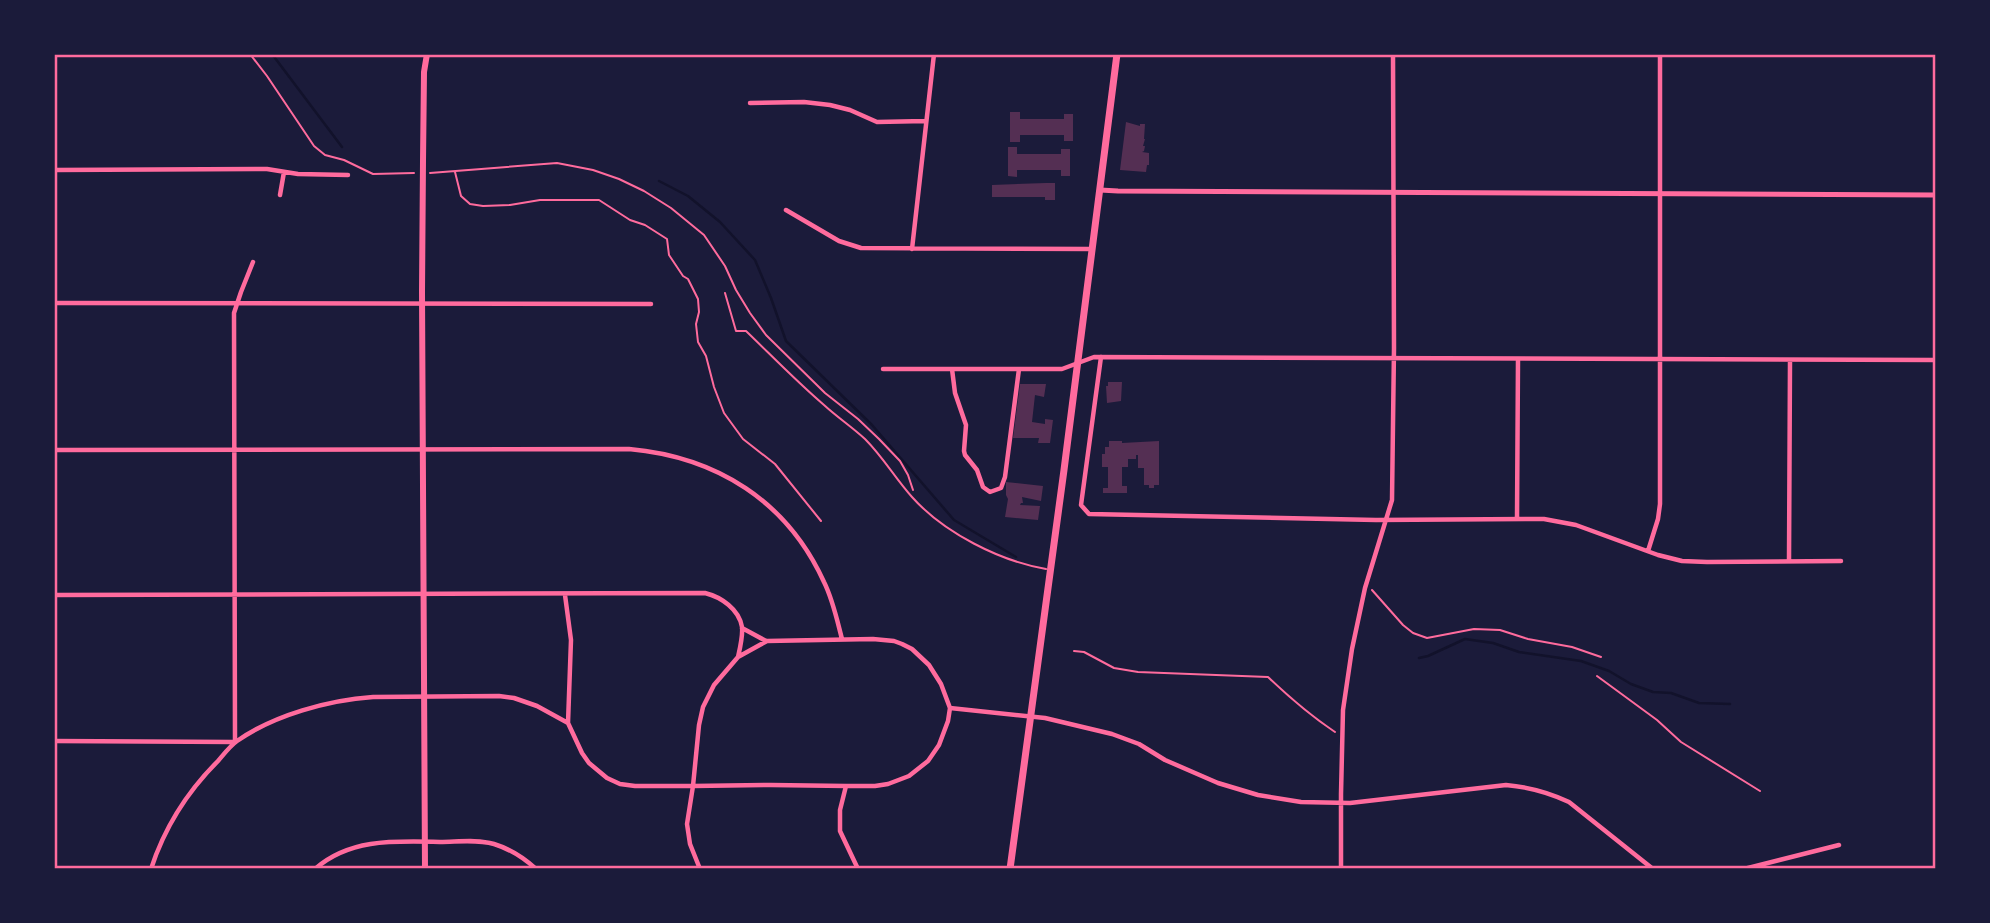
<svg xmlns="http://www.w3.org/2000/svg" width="1990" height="923" viewBox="0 0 1990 923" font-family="Mulish,sans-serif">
<rect width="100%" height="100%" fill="#1b1b3a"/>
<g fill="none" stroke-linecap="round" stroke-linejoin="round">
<path stroke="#12122b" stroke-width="2.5" d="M272,54L342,147
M659,181L688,196L720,222L755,260L771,298L786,341L872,425L954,520L1016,557
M1419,658L1428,656L1465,639L1493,643L1519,652L1581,661L1609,671L1631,684L1653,692L1671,693L1699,703L1730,704"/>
</g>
<path fill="#542f53" d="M1010,112H1020V119H1064V114H1073V141H1064V135H1020V142H1010Z
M1126,122L1140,126V124H1145L1144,139H1145L1143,146H1145L1144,151L1142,152L1149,153V165H1147L1146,172L1120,170Z
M1008,147H1017V154H1061V149H1070V176H1061V170H1017V177L1008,176Z
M1046,183H1055V200H1045V197H992V185Z
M1108,382H1122L1121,401L1107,403L1106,386H1108Z
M1020,384H1046L1044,397L1035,395L1032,422L1045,424V419L1053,420L1050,443H1038L1039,438H1013Z
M1109,441H1122V443L1159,441V485H1154V488H1149V485H1144V468H1138V455H1136V459H1128V467H1122V486H1127V493H1103V488H1108V467H1102V454H1105V447H1109Z
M1006,482L1043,486L1041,501L1022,497L1023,503H1021L1020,505L1040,506L1038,520L1005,517L1008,499L1006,495Z"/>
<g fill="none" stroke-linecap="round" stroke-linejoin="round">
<path stroke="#ff6b9d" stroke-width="2" d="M250,54L267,76L314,146L325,155L344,160L373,174L414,173
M455,172L461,196L470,204L483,206L510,205L540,200H599L630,220L645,225L667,239L669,255L683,276L688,279L698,299L699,312L696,324L698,342L706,356L714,387L724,413L743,439L775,464L821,521
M430,173L557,163L593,170L619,179L644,191L671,208L704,235L725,266L736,290L750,313L766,335L825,393L858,419L879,439L900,461L908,475L913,490
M1372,590L1403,625L1413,633L1427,638L1474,629L1500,630L1528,639L1572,647L1601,657
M1074,651L1084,652L1114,668L1138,672L1268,677C1289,697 1311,716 1335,732
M1597,676L1657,720L1681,742L1760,791"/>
<path stroke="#ff6b9d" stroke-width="2" d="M725,293L736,331H746C772,356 797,382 824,405C837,417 852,427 865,439C883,457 895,478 912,497C944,533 1000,561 1046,569"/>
<path stroke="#ff6b9d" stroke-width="4.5" d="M750,103L804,102L830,105L850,110L877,122L925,121
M54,170L267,169L298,174L348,175
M280,195L284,172
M786,210L839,241L861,248L1092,249
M912,249L934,54
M54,303L651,304
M1101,357L1081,505L1089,514L1376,520L1544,519L1576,525L1658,555L1682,561L1707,562L1841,561
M883,369H1062L1094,357L1936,360
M952,369L955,393L966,425L964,451L965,455L977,470L983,487L990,492L1001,488L1005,477L1019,369
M54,450L629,449C717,457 787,501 824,582C833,600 837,620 842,639
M1517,519L1518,359
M1648,551L1658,519L1660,504V54
M1789,561L1790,360
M54,595L705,593C721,597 739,609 742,627C743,636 740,648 738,657
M565,595L571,640L568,723
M742,628L766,641
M950,708L1045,718L1112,734L1139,744L1165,760L1218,783L1258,795L1301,802L1350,803L1506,785C1529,787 1548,792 1569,802L1653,869
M54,741L234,742
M235,741L234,313L241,292L253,262
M846,786L840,810V831L858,869
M151,869C165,826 187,792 218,761C224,754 230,746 237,741C274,715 329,700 373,697L499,696L514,698L537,706L568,723L582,753L589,763L607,778L620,784L635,786H693L771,785L846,786H875L888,784L909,776L928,761L939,745L948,721L950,708L941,684L929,665L912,649L902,644L894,641L873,639L767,641L738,657L714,685L703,707L699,725L693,786L687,824L690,844L700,869
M315,869C350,838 396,841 440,842C457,842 477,839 494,844C510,849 524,858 536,869
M1341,869V794L1343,710L1352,649L1365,588L1392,500L1394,348L1393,54
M1744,869L1839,845"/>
<path stroke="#ff6b9d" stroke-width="5" d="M1100,190L1118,191L1936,195"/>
<path stroke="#ff6b9d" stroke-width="6" d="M425,869L422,292L423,161L424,72L427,54"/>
<path stroke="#ff6b9d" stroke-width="7" d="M1010,869L1064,470L1117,54"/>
</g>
<rect width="1990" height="923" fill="none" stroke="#1b1b3a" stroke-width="112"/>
<rect x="56" y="56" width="1878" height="811" fill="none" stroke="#ff6b9d" stroke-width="2.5"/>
</svg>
